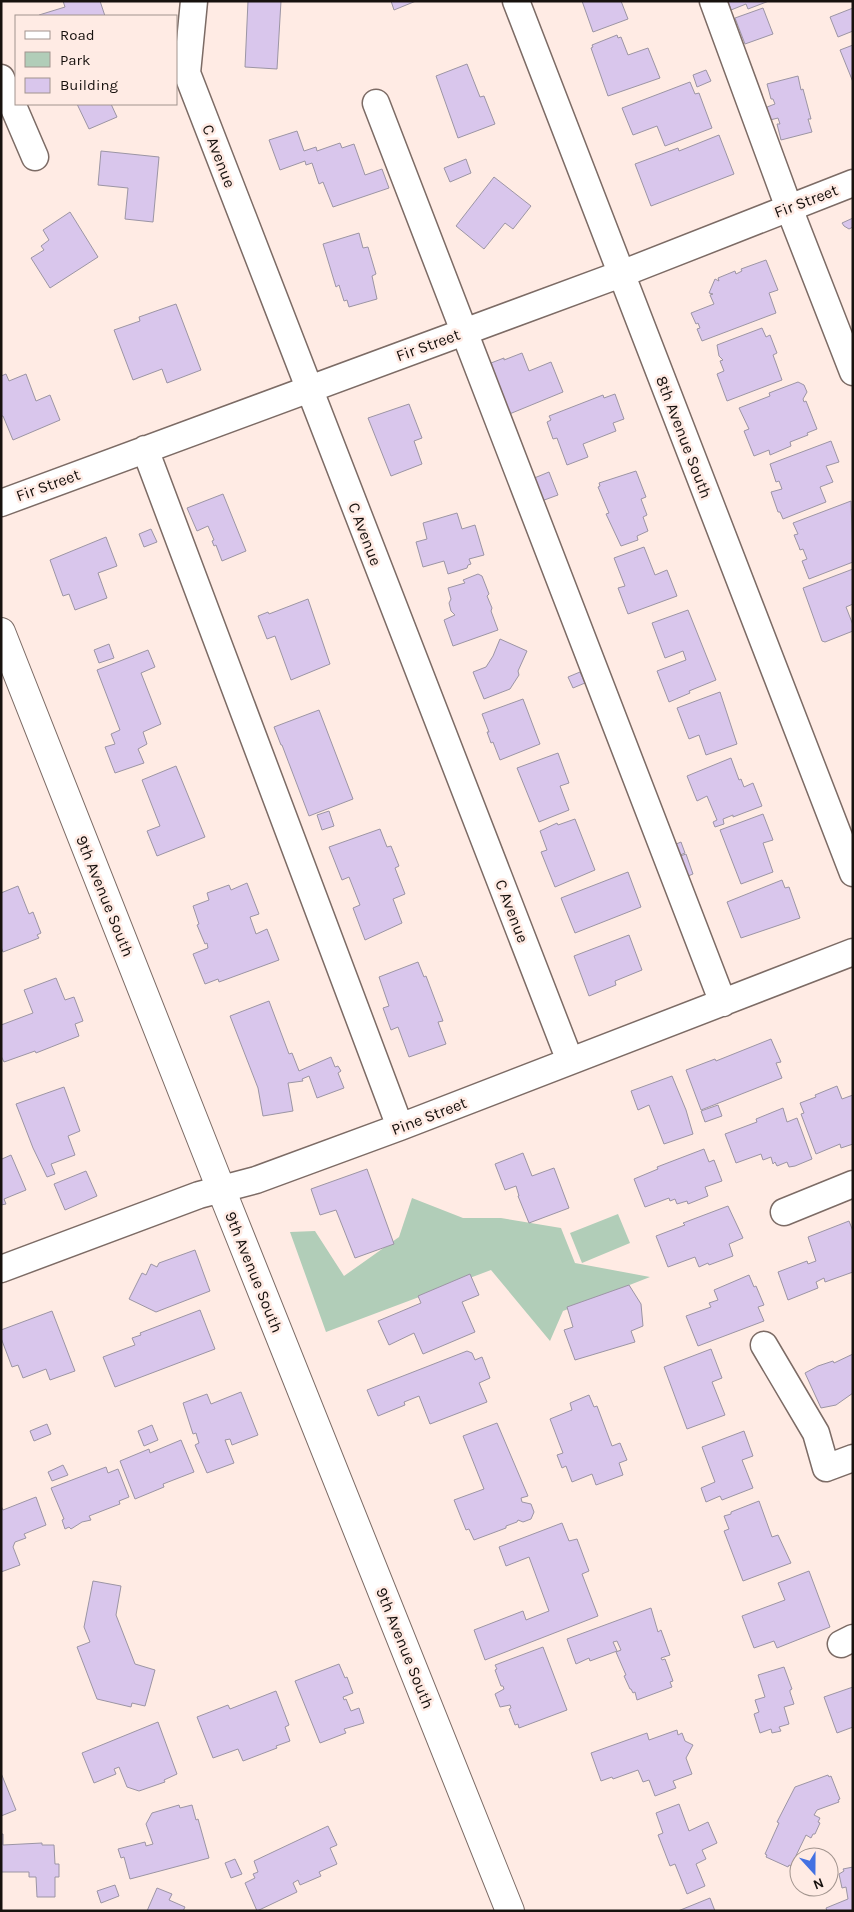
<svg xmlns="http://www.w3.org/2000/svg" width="854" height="1912" viewBox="0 0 854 1912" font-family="Karla,sans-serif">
<rect width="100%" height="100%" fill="#ffebe4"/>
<path fill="#b1cdb8" d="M412,1198L463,1218H501L561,1228L575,1263L650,1277L563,1311L550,1341L491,1270L326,1332L290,1232L315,1231L344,1276L399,1237Z
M618,1214L630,1243L582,1263L570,1233Z"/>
<path fill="#d9c6ec" stroke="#9c95a4" d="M63,1H100L105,16H39V15L65,7Z
M248,1H281L277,69L245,67Z
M391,1H416L394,10Z
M582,1H621L628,19L593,32Z
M728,1H769L748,9L746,4L731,10Z
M763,8L773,34L745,44L735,18Z
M853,8V31L838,37L830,17Z
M617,35L618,38L621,37L628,55L648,48L660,78L608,96L591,48L593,47L592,45Z
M853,45V82L840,50Z
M467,64L480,97L484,96L495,124L458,138L436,76Z
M706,70L711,81L697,87L693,75Z
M798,76L801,90L803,89L811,119H808L812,132L781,140L777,124H780L778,118L770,120L767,107L775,104L773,99H771L767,84Z
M690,82L695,94L699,93L712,128L665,146L657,126L633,135L622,108Z
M77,104H111L117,117L89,129Z
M297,131L304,151L316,147L317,151L340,143L342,148L354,144L365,175L382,169L389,188L333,207L323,182L319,184L312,163L306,165L305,161L280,170L269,140Z
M719,135L734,174L651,206L635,164L678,148L679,151Z
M101,151L159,157L153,222L125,219L128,188L98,185Z
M466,159L471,173L450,182L444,168Z
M494,177L531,206L513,229L505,223L484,249L456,226Z
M70,212L98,257L50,288L31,258L44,250L41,246L49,240L43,230Z
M853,218V227L849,229L844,226L842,223Z
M359,233L363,248L368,247L376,274L372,276L377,299L349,307L347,300L344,301L339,285L336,287L323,244Z
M766,260L778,290L769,293L776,313L702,341L697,329L700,328L698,323L696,324L691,313L714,304L710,295L713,294L709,293L715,279L719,281L718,278L735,271L736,274L742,271L741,269Z
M176,304L201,370L167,383L162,369L133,380L114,330L140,321L139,317Z
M762,328L766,337L770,335L777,353L773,355L782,380L727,401L717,374L724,371L720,361L723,360L719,356L717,345Z
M522,353L529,371L551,362L563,392L507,415L485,368L492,365L491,363L504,358V360Z
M6,374L9,381L26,374L36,401L50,395L60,420L13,440L3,416H1V376Z
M798,382L804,385L807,392L803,399L804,402L806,401L817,429L807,433L808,435L790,442L791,446L770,455L769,450L754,456L744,431L749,429L739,408L770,396L769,393Z
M615,394L624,419L613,423L616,431L583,444L588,457L567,465L557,438L553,439L547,422L551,420L549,416L603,395L604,398Z
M409,404L422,438L414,441L422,464L391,476L368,418Z
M831,441L839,462L826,466L833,482L820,487L826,502L783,519L780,512H778L771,492L782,489L779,481L776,482L770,464Z
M636,471L646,497L641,499L647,515L643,517L648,531L637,536L638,540L621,546L606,514L609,513L598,487L600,486L599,483Z
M549,472L558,495L536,503L527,481Z
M223,494L246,551L222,561L216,545L214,546L212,541L214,540L208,526L197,531L187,508Z
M851,501L853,562L809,579L802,561L807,559L803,549L800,550L799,547L794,535L798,534L793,523Z
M457,513L462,529L475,525L484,555L469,559L471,564L468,565L467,568L448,574L444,561L423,567L416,542L427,539L423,523Z
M151,529L157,542L144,547L139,534Z
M106,537L117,566L98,573L107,598L75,610L69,594L63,596L50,560Z
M644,547L655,575L667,570L677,596L628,614L618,588L625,586L614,558Z
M853,569V604L846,607L853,625V631L825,642L822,641L803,588Z
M478,574L482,576L489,594L487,596L492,608L491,611L498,630L453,646L444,620L455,615L451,611L449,603L451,599L448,588L465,583L463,580Z
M308,599L330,664L291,680L275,636L267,639L258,616L268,612L269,614Z
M688,610L716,680L689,691L690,693L669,702L657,671L686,660L683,651L665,658L652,623Z
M500,639L527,651L518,671L519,675L510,689L484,699L473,672L486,667L493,656Z
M109,644L114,658L99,663L94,650Z
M148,650L155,667L141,673L161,724L143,732L147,744L138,749L144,763L115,773L105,747L115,744L111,734L120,730L97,670Z
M580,672L585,683L573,688L568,677Z
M720,692L737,744L706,755L699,735L689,739L677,708Z
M523,699L540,744L500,760L493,742L491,743L487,732H489L482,714Z
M319,710L353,799L309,816L282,745H281L274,727Z
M558,753L569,783L560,786L569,810L539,822L517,768Z
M731,758L739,780L741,779L744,787L753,783L762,806L733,817V815L723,819L724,824L715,827L713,822L717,820L707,796L697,801L687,776Z
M176,766L205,837L157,856L147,831L160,826L142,780Z
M329,811L334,826L322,830L317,815Z
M763,814L773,840L763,843L773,872L741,884L720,830Z
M575,819L595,870L555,887L541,852L547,850L540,831L557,823L558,825Z
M380,829L387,847L391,846L399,866L395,868L405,894L393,899L402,923L365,940L353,908L360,905L349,877L342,880L329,847Z
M681,842L685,853L673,858L669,847Z
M686,854L693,874L683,878L675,858Z
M628,872L641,907L575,933L561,898Z
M782,880L785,888L789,887L800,918L741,938L727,902Z
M247,883L259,914L250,917L256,934L267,929L279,960L219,982L218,979L205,984L193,954L208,948L207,943L205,944L197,925L199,924L193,906L209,900L207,893L229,885L231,890Z
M18,886L29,914L33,912L41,933L37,935L39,938L3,952L1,947V893Z
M629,935L642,970L615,981L616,985L589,996L574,956Z
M418,962L424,977L426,976L443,1021L438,1022L446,1044L409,1057L398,1027L391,1030L383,1008L389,1006L379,977Z
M56,978L65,1000L74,997L83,1021L75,1024L79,1036L36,1053L35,1051L4,1062L1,1056V1025L33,1013L24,990Z
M269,1001L289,1054L292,1053L299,1071L331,1057L335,1067L338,1066L341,1071L338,1073L344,1088L317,1098L309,1076L302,1079L303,1081L288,1083L293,1111L263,1116L258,1088L230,1016Z
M771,1039L781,1062L776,1063L782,1078L701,1110L686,1070L715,1059L716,1061Z
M672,1076L686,1110L693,1134L664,1144L649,1105L638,1110L631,1091Z
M837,1086L842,1099L853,1095V1144L841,1148L840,1144L816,1154L801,1114L804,1113L800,1103L816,1097L815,1095Z
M64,1087L80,1131L68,1136L75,1155L51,1164L55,1174L47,1177L33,1148L16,1104Z
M718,1105L722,1116L705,1122L701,1111Z
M783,1108L787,1122L797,1118L812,1159L795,1166L789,1167L787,1162L777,1166L775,1162L773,1164L771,1157L763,1160L761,1154L736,1163L725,1134L757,1122L756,1119Z
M704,1149L709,1162L714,1160L722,1181L705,1187L708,1196L688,1204L687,1201L677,1204L675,1199L670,1201L669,1198L645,1207L634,1179L658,1169L657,1167Z
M523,1153L532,1176L554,1168L569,1208L529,1223L518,1196H519L516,1186L505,1190L495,1164Z
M11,1155L26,1190L4,1199L6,1204L1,1205V1156L2,1159Z
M367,1169L394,1244L355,1258L336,1210L320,1215L311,1189Z
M86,1171L97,1196L65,1210L54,1184Z
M728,1206L743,1238L729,1244L733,1256L709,1265L708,1263L699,1267L695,1257L668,1267L656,1236L685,1225L683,1223Z
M849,1221L853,1231V1272L825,1282L824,1278L816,1282L818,1288L788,1300L778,1272L807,1261L808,1264L816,1261L808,1237Z
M195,1250L210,1291L156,1312L129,1299L142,1273L146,1275L151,1264L157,1267L159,1263Z
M470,1274L479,1295L462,1302L475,1332L423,1354L414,1333L389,1345L378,1321L421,1303L418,1296Z
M749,1275L754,1287L756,1286L764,1305L758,1307L764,1321L698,1346L686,1316L711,1307L709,1303L718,1300L714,1290Z
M629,1285L641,1304L643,1326L631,1331L635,1342L575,1360L564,1330L573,1327L567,1307Z
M200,1310L215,1349L115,1387L103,1357L135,1345L132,1338L141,1335L140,1333Z
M52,1311L75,1371L50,1380L46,1369L23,1378L18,1365L12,1367L1,1338V1330Z
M711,1349L722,1378L712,1382L725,1415L687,1429L664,1367Z
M467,1351L472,1353L475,1360L482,1357L490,1378L479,1383L487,1402L430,1424L419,1396L404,1402L405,1405L378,1416L367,1390Z
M853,1354V1393L836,1405L821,1408L805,1373L818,1366L833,1361L834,1363Z
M241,1392L258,1435L232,1445L230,1439L225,1440L234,1463L207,1473L195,1445L199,1443L196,1433L193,1434L183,1403L207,1394L211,1404Z
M589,1395L594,1407L597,1406L612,1446L620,1443L627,1460L619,1463L623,1475L596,1485L592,1474L572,1482L566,1466L562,1468L557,1455L563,1453L550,1419L572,1410L570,1403Z
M497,1423L528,1496L521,1498L522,1502L531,1504L534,1512L531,1519L523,1522L518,1520L517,1522L506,1526V1528L474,1540L469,1529L466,1530L454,1500L484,1489L463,1436Z
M47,1424L51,1434L34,1441L30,1431Z
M152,1425L158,1440L144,1446L138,1431Z
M744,1431L753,1456L742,1460L753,1488L722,1500L720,1496L706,1502L701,1488L715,1482L702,1447Z
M181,1440L194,1472L163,1484L164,1487L135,1499L120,1461L149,1449L150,1453Z
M63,1465L68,1475L52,1481L48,1472Z
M106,1467L108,1473L118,1469L129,1497L119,1501L120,1504L89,1516L91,1520L82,1522L71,1529L69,1527L65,1529L62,1520L64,1519L51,1488Z
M36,1497L46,1525L24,1534L26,1538L15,1542L13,1547L20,1565L1,1572V1506L3,1510Z
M759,1501L772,1537L778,1535L791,1563L743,1581L724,1531L729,1529L724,1516L731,1514V1512Z
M562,1523L569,1541L577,1539L589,1571L582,1574L598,1616L485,1660L474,1630L523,1611L526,1620L549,1611L529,1557L506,1566L499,1547Z
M809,1571L830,1627L777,1648L774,1641L754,1648L742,1616L785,1600L778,1583Z
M93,1581L121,1586L116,1615L135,1664L155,1670L145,1706L132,1703L131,1707L97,1699L77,1647L90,1642L84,1627Z
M651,1608L658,1632L661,1630L670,1655L661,1658L662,1660L665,1659L673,1681L670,1682L672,1687L637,1700L635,1692L633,1693L631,1689H630L624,1676L626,1675L616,1652L621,1650L617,1641L613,1642L617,1651L590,1661L589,1658L576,1664L567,1639Z
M543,1647L567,1710L519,1728L518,1724L515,1725L509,1709L511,1708L510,1705L500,1707L495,1694L504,1689L503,1686H501L495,1670L497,1669L495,1665Z
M339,1664L345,1678L347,1677L353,1693L343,1697L344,1700L346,1699L351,1711L359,1708L364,1723L344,1729L346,1733L320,1743L295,1681Z
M784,1667L792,1689L790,1690V1692L794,1704L784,1707L789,1724L779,1727L781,1731L772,1733L771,1729L760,1733L754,1714L759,1712L755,1700L765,1697L758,1675Z
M853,1687V1727L837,1733L824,1697Z
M276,1691L289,1725L285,1727L290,1741L276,1746L277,1748L243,1761L238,1749L213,1758L197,1717L228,1705L230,1709Z
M158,1722L177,1774L164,1780L165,1782L139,1791L127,1787L119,1767L114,1769L116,1774L94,1783L82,1753Z
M677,1730L678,1735L682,1733L685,1741L693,1745L686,1758L692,1774L673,1781L676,1788L655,1796L649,1780L643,1782L638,1770L613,1779L612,1777L601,1781L591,1753L647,1733L649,1740Z
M1,1773L16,1810L1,1816Z
M828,1775L829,1777L831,1776L840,1799L838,1800L839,1802L817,1810L814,1815L820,1818L818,1822L820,1823L815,1834H813L811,1838L806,1835L791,1866L789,1865L788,1867L766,1857L767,1855L765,1854L779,1823L777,1822L795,1787Z
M679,1804L689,1831L708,1822L717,1843L702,1850L706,1859L696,1864L705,1886L687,1894L675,1864L670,1866L658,1835L663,1833L656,1813Z
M179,1805L180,1808L192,1805L196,1820L198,1819L209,1858L130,1879L124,1857L121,1858L118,1849L145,1842L146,1846L153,1844L146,1824L152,1813Z
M328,1826L337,1845L330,1848L337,1864L319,1872L321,1876L300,1885L298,1880L293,1883L297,1892L257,1911L245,1883L255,1878L253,1874L258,1872L254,1861Z
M1,1834H3V1845L42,1843V1845H54L55,1864H59V1877H55V1897H37L36,1877H29V1872H1Z
M235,1859L242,1874L231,1878L225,1863Z
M853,1867V1911H827L826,1908L848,1899L846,1887L842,1888L839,1874L844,1871L843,1869Z
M115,1885L119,1896L101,1903L97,1891Z
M157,1888L172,1894L169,1900L185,1907L183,1911H147Z
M710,1898L715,1911H678Z"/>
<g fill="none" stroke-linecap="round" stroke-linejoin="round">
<g stroke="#7c6b65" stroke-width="29">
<path id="minor" d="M194,1L187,73L570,1061
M516,1L853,873
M713,1L789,208L853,372
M1,78L35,157
M376,103L723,1003
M145,449L400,1127
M1,503L621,274L853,183
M784,1212L853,1184
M1,1269L199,1195L256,1180L400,1127L853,952
M764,1345L816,1433L826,1468L853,1458
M841,1644L853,1638"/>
</g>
<g stroke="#7c6b65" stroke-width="30">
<path id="major" d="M1,632L221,1189L510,1911"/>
</g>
<use href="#minor" stroke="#fff" stroke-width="26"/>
<use href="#major" stroke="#fff" stroke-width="28"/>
</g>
<g text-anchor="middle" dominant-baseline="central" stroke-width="5" stroke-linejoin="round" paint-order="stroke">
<g font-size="16" fill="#17110e" stroke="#ffebe4">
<text transform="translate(219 156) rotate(69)">C Avenue</text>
<text transform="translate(806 201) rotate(-21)">Fir Street</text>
<text transform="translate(428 345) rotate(-20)">Fir Street</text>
<text transform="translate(684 437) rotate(69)">8th Avenue South</text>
<text transform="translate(48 485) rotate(-20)">Fir Street</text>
<text transform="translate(365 534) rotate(69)">C Avenue</text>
<text transform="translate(105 896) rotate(68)">9th Avenue South</text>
<text transform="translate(512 911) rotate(69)">C Avenue</text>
<text transform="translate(429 1116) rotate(-21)">Pine Street</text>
<text transform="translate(254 1272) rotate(68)">9th Avenue South</text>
<text transform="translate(405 1648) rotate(68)">9th Avenue South</text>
</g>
</g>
<rect width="854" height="1912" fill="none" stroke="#17110e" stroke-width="5"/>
<rect x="15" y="15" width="162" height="90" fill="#ffebe4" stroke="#a2948e"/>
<rect x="25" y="31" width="25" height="8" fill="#ffffff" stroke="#a2948e"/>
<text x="60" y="40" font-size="15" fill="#17110e">Road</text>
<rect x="25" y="52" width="25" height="15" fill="#b1cdb8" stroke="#a2948e"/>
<text x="60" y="65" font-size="15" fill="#17110e">Park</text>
<rect x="25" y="78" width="25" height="15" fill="#d9c6ec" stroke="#a2948e"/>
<text x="60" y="90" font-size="15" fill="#17110e">Building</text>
<g transform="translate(814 1872) rotate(159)"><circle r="24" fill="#ffebe4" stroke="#a2948e"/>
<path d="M0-4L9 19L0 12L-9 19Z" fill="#4371e2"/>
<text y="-8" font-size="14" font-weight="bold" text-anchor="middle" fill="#17110e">N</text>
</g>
</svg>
